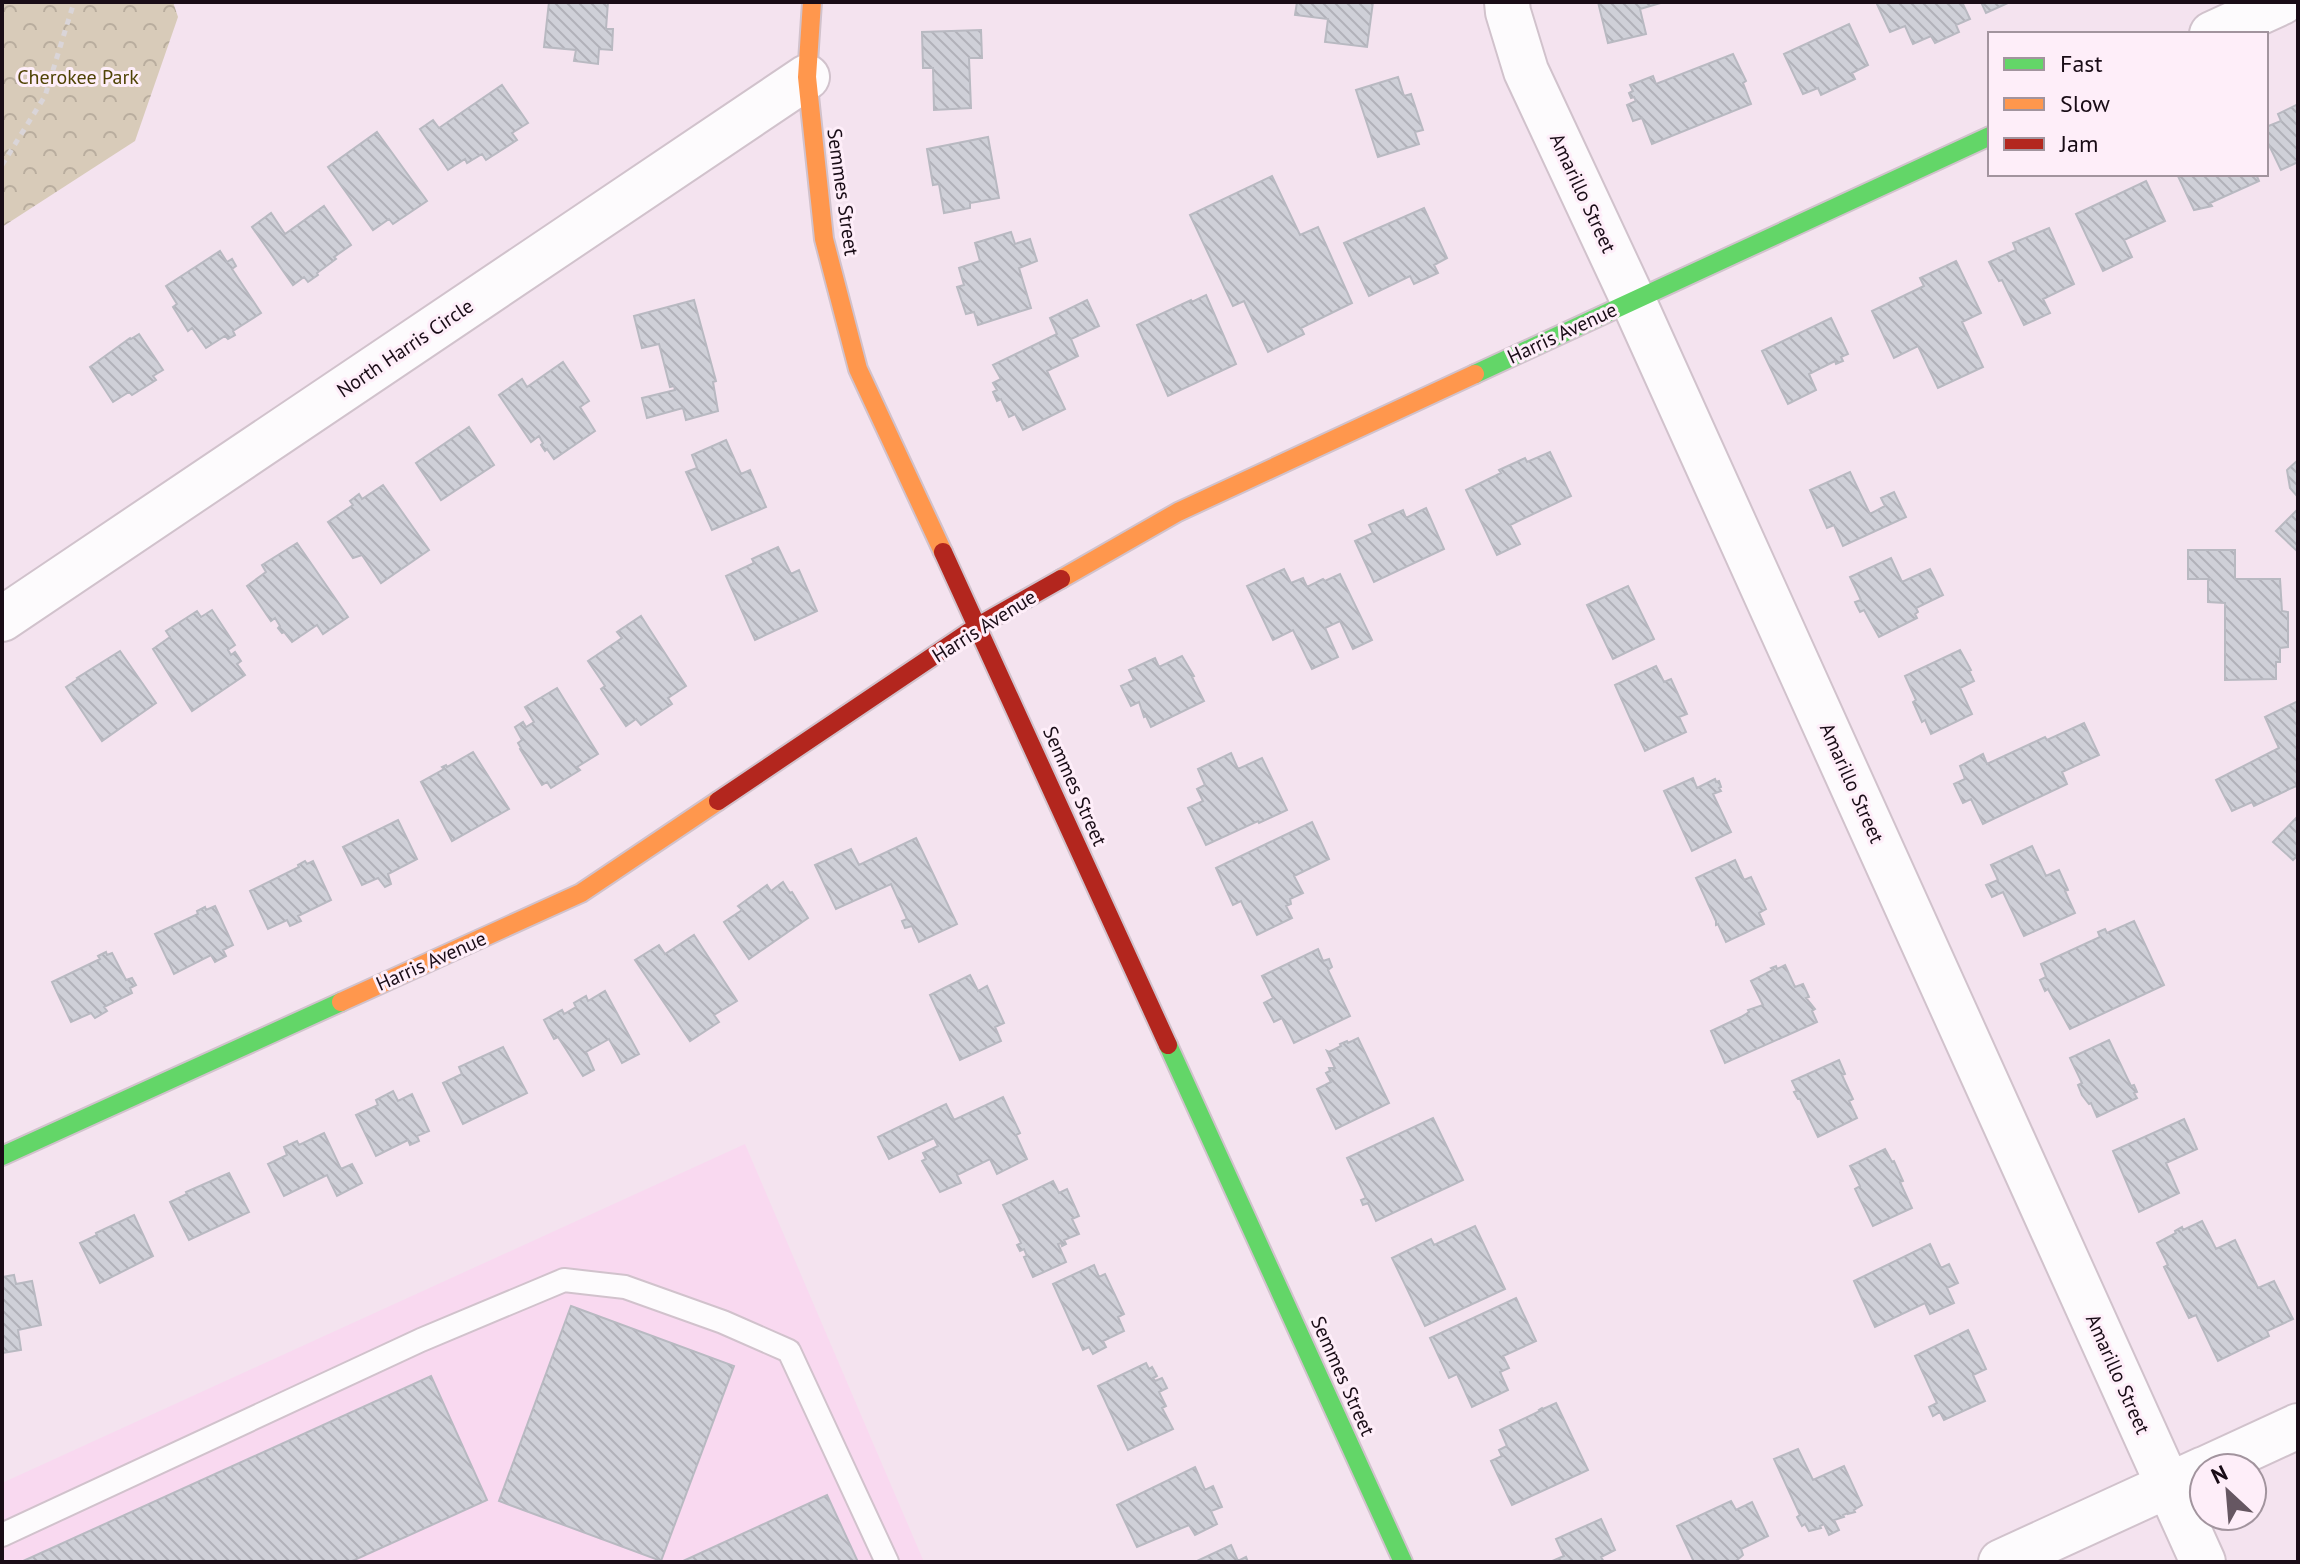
<svg xmlns="http://www.w3.org/2000/svg" width="2300" height="1564" viewBox="0 0 2300 1564" font-family="'PT Sans',sans-serif">
<defs>
<pattern id="park-crowns" width="20" height="18" patternUnits="userSpaceOnUse" patternTransform="scale(2)"><rect width="20" height="18" fill="#d8cbb9"/><path d="M2 6a3 3 0 1 1 6 0M12 15a3 3 0 1 1 6 0" fill="none" stroke="#b9ad9e"/></pattern>
<pattern id="building-back-hatch" width="6" height="6" patternUnits="userSpaceOnUse" patternTransform="scale(2)"><rect width="6" height="6" fill="#cfd0d8"/><path d="M-1 5l2 2M0 0l6 6M5-1l2 2" fill="none" stroke="#b1b1b9"/></pattern>
</defs>
<rect width="100%" height="100%" fill="#f4e3ef"/>
<path fill="#f9d9f0" d="M745,1144L924,1562H2V1483Z"/>
<path fill="url(#park-crowns)" d="M2,2H173L178,17L135,141L2,227Z"/>
<path fill="url(#building-back-hatch)" stroke="#b8b9c1" stroke-width="2" d="M549,2H608L606,29H613L612,50L599,49L598,64L574,61L576,50L544,47Z
M1297,2H1373L1367,47L1325,42L1328,19L1295,15Z
M1598,2H1664L1640,9L1646,34L1608,43Z
M1876,2H1962L1970,19L1956,25L1959,32L1935,43L1931,36L1913,44L1905,26L1890,32Z
M1981,2H2010L1986,13Z
M1849,24L1868,65L1852,73L1855,79L1821,95L1818,88L1803,94L1784,54Z
M981,30L982,58H969L971,108L934,110L933,68H923L922,32Z
M1733,54L1746,81L1743,83L1751,104L1652,144L1642,118L1633,121L1627,105L1636,101L1634,97L1631,98L1629,93L1633,91L1630,85L1653,76L1656,84Z
M1398,77L1404,96L1411,94L1423,130L1415,132L1419,144L1378,157L1356,90Z
M502,85L528,123L512,133L517,140L486,160L482,154L467,163L465,159L448,170L420,129L433,120L439,128Z
M2298,104V162L2281,170L2266,139V127L2281,121L2278,114Z
M377,132L427,201L393,224L389,219L373,230L328,167Z
M988,137L999,198L970,203V208L944,213L939,184L933,185L927,149Z
M2177,174H2256L2259,181L2210,203L2212,206L2194,210Z
M1272,176L1300,235L1318,227L1352,303L1301,328L1304,334L1268,352L1244,301L1233,306L1190,215Z
M2146,181L2165,221L2124,240L2132,257L2103,271L2076,214Z
M324,206L351,245L334,257L336,259L317,273L318,275L308,282L304,277L293,285L252,227L271,213L285,234Z
M1424,208L1447,258L1434,265L1438,273L1414,284L1410,276L1369,296L1344,243Z
M2049,228L2074,284L2043,299L2050,313L2024,325L2002,280L1999,281L1989,262L2016,250L2013,243Z
M1011,232L1015,244L1030,239L1037,261L1019,268L1031,308L978,325L974,312L966,314L957,287L964,285L959,268L980,261L975,243Z
M220,251L227,262L232,259L236,266L232,269L261,313L233,331L235,335L228,339L225,336L206,348L192,328L188,331L173,307L177,304L166,286Z
M1956,261L1981,313L1962,322L1983,367L1938,388L1918,346L1894,358L1872,311L1924,286L1920,278Z
M1206,295L1236,364L1168,396L1137,325L1191,300L1192,302Z
M694,300L716,381L713,382L718,411L686,420L683,408L647,418L642,398L675,390L674,386L670,387L659,344L642,348L634,316Z
M1087,300L1099,326L1071,339L1078,356L1047,371L1065,409L1023,430L1015,414L1009,417L1001,399L997,401L993,392L997,390L993,383L1001,379L993,365L1057,334L1050,318Z
M1831,318L1848,354L1841,357L1843,361L1836,364L1835,361L1809,374L1816,390L1788,404L1762,351Z
M139,334L163,370L153,376L156,380L132,395L129,392L113,402L90,367L130,338L131,339Z
M563,362L589,401L580,407L595,431L554,459L547,449L545,451L541,445L543,443L539,436L531,442L499,395L522,379L527,387Z
M469,427L494,465L441,500L416,463Z
M726,440L741,474L750,470L766,507L712,530L686,472L697,468L692,455Z
M1550,452L1571,496L1510,525L1520,544L1497,555L1466,490L1501,473L1499,470L1525,458L1527,462Z
M2298,460V497L2290,488L2287,470Z
M1850,472L1870,514L1885,506L1881,498L1894,492L1906,517L1843,546L1834,525L1827,528L1810,490Z
M383,485L429,550L381,583L362,555L353,558L328,522L353,505L350,501L359,494L362,499Z
M1426,508L1444,549L1374,582L1355,541L1373,533L1369,525L1403,510L1406,518Z
M2298,509V552L2276,531Z
M297,543L348,617L323,634L317,625L292,642L284,632L282,633L278,628L280,626L275,618L271,621L247,586L266,572L262,565Z
M778,547L791,574L799,570L817,611L755,640L726,576L754,563L752,559Z
M2188,550H2235V579H2280L2282,611L2288,612V647L2280,648V662H2276V679L2225,680V603L2208,602V581L2210,579H2188Z
M1891,558L1902,582L1930,569L1943,595L1916,608L1918,612L1915,614L1917,618L1879,637L1864,610L1860,612L1855,602L1861,600L1850,577Z
M1284,569L1291,583L1303,578L1307,587L1323,579L1325,581L1340,574L1372,640L1353,649L1340,621L1325,628L1338,657L1312,669L1293,630L1273,640L1247,586Z
M1628,586L1654,639L1613,659L1587,605Z
M212,610L235,645L228,650L231,655L235,652L241,661L237,664L245,675L192,711L153,649L170,637L166,631L197,611L201,617Z
M641,616L686,686L668,698L672,704L641,725L636,719L626,726L601,689L605,686L588,661L622,638L617,632Z
M1960,650L1971,670L1969,671L1974,681L1960,688L1972,714L1931,734L1925,720L1922,722L1913,702L1916,700L1905,676Z
M120,651L156,703L102,741L66,687L78,679L77,678Z
M1182,656L1194,676L1192,677L1204,701L1151,727L1146,716L1144,717L1139,702L1131,706L1121,686L1134,680L1129,670L1155,658L1159,667Z
M1656,666L1664,682L1671,679L1687,714L1679,717L1686,732L1645,751L1615,685Z
M557,688L598,754L577,767L580,770L551,788L547,782L542,785L520,749L521,748L518,743L522,740L515,727L523,722L526,727L534,722L525,707Z
M2298,701V789L2296,786L2254,806L2252,802L2232,811L2216,780L2279,748L2265,717Z
M2084,723L2099,755L2062,772L2067,784L1983,824L1971,799L1963,803L1954,784L1965,779L1960,766L1983,754L1987,764L2045,737L2047,740Z
M473,752L509,809L452,841L421,782L444,769L442,767L446,765L447,767Z
M1231,753L1238,769L1262,758L1287,810L1259,823L1258,821L1206,845L1188,808L1203,801L1197,789L1205,785L1198,769Z
M1693,778L1697,788L1715,779L1716,782L1719,781L1721,787L1719,788L1721,791L1713,794L1731,832L1692,851L1664,791Z
M2298,816V855L2293,860L2273,842Z
M398,820L417,859L388,874L391,884L385,887L378,878L362,885L343,847Z
M1312,822L1329,859L1294,876L1303,893L1290,899L1291,904L1286,906L1292,918L1257,935L1241,901L1233,905L1216,868Z
M916,838L957,924L919,942L912,926L905,928L902,921L907,919L891,884L836,909L815,865L851,849L859,865Z
M2032,846L2046,876L2059,870L2068,890L2065,891L2075,913L2024,936L2003,892L1992,897L1986,885L1998,880L1991,865Z
M1735,860L1744,880L1751,877L1766,909L1759,913L1764,924L1726,942L1718,924L1716,925V921L1696,878Z
M305,861L307,864L313,861L331,900L298,916L301,921L290,926L287,920L268,929L250,891L299,867L298,865Z
M783,882L790,893L792,892L808,918L749,959L724,922L742,910L738,906L767,885L771,891Z
M215,906L233,945L223,950L226,956L215,962L211,955L174,974L155,934L198,914L197,911L205,907L206,910Z
M2134,921L2164,985L2070,1029L2048,989L2045,991L2040,980L2046,977L2041,964L2100,937L2098,932L2105,929L2107,933Z
M694,935L737,1001L714,1015L719,1022L690,1041L635,960L659,945L665,954Z
M1318,949L1323,961L1329,959L1332,967L1328,970L1350,1016L1294,1043L1282,1018L1274,1022L1264,1003L1273,998L1262,976Z
M106,952L107,955L112,953L126,980L132,978L136,985L130,988L132,993L104,1007L107,1011L95,1018L91,1013L71,1022L52,982L100,959L98,956Z
M1785,965L1795,987L1803,984L1809,997L1806,998L1815,1009L1812,1011L1817,1022L1725,1063L1711,1031L1741,1017L1749,1012L1748,1010L1763,1005L1751,981L1773,970L1771,968L1776,966L1777,969Z
M970,975L978,991L987,986L1004,1023L995,1027L1001,1041L960,1060L930,995Z
M605,991L639,1054L622,1063L609,1039L586,1052L594,1070L583,1076L558,1037L554,1039L544,1020L562,1010L564,1014L576,1007L574,1003L586,996L588,1001Z
M1358,1038L1389,1103L1336,1129L1317,1089L1331,1082L1326,1073L1330,1071L1329,1068H1335L1327,1051L1329,1052L1341,1046L1340,1044L1347,1041L1348,1043Z
M2109,1040L2131,1086L2134,1085L2137,1092L2134,1093L2137,1098L2097,1117L2091,1103L2089,1104L2082,1095L2078,1085L2082,1083L2070,1058Z
M503,1047L527,1093L463,1124L443,1083L462,1074L459,1067Z
M1839,1060L1845,1074L1842,1075L1853,1099L1849,1101L1857,1118L1818,1137L1800,1099H1798L1794,1092L1797,1091L1792,1081Z
M393,1091L398,1101L412,1094L429,1131L417,1136L419,1141L410,1145L408,1140L376,1156L356,1115L378,1105L376,1100Z
M1003,1097L1020,1133L1016,1135L1027,1159L997,1174L990,1159L957,1175L961,1183L940,1192L922,1161L926,1159L923,1153L938,1146L934,1138L889,1159L878,1137L946,1104L954,1120Z
M1433,1118L1463,1180L1376,1221L1368,1203L1363,1205L1361,1200L1366,1198L1347,1158Z
M2184,1119L2197,1149L2166,1163L2179,1193L2139,1212L2113,1151Z
M324,1133L341,1169L352,1164L362,1183L337,1196L327,1175L284,1196L268,1164L287,1155L284,1147L297,1141L299,1145Z
M1885,1149L1892,1162L1894,1161L1903,1181L1900,1182L1912,1208L1873,1226L1855,1189L1860,1186L1850,1166Z
M229,1173L249,1212L189,1240L170,1202L187,1194L186,1192Z
M1053,1181L1059,1193L1067,1189L1079,1216L1072,1219L1079,1234L1064,1240L1066,1244L1062,1246L1061,1243L1058,1244L1066,1262L1033,1277L1024,1257L1027,1256L1024,1249L1020,1251L1017,1245L1021,1243L1003,1205Z
M134,1215L153,1256L100,1283L80,1243L97,1235L96,1233Z
M2202,1221L2216,1249L2235,1240L2258,1288L2274,1281L2293,1319L2267,1331L2269,1336L2218,1361L2196,1315L2189,1318L2164,1267L2168,1265L2157,1243L2176,1233L2175,1231L2182,1227L2183,1230Z
M1475,1226L1505,1289L1425,1326L1392,1258L1431,1239L1434,1245Z
M1930,1244L1941,1268L1949,1264L1958,1283L1947,1288L1954,1303L1930,1314L1925,1303L1875,1327L1854,1281Z
M1094,1265L1099,1277L1105,1274L1124,1314L1118,1317L1124,1331L1103,1341L1106,1347L1093,1354L1089,1347L1083,1350L1053,1284Z
M14,1275L16,1284L32,1281L41,1325L18,1330L21,1350L2,1353V1277Z
M1516,1298L1536,1341L1503,1356L1509,1368L1500,1372L1508,1390L1472,1407L1457,1374L1449,1378L1430,1338Z
M571,1306L734,1366L661,1561L499,1501Z
M1968,1330L1986,1369L1973,1375L1985,1401L1944,1420L1940,1412L1933,1416L1929,1407L1937,1403L1915,1356Z
M1146,1363L1149,1369L1152,1367L1157,1376L1153,1378L1155,1381L1162,1378L1167,1388L1159,1392L1166,1406L1162,1408L1173,1429L1128,1450L1098,1386Z
M431,1376L487,1500L350,1562H21Z
M1556,1403L1588,1470L1512,1505L1491,1461L1502,1456L1499,1450L1507,1446L1500,1430L1540,1411L1539,1410L1542,1408L1543,1409Z
M1798,1449L1813,1480L1844,1466L1862,1505L1854,1510L1855,1512L1848,1514V1513L1843,1515L1844,1517L1834,1520L1839,1530L1829,1535L1824,1524L1820,1526L1821,1528L1809,1531L1805,1524L1802,1526L1797,1517L1800,1515L1774,1459Z
M1195,1467L1205,1490L1213,1486L1222,1507L1211,1511L1217,1524L1195,1535L1189,1525L1137,1547L1117,1505Z
M827,1495L858,1562H681Z
M1731,1501L1736,1510L1752,1502L1768,1536L1741,1549L1743,1555L1735,1562H1694L1677,1526Z
M1601,1519L1615,1550L1601,1557L1604,1562H1550L1564,1556L1556,1539Z
M1231,1545L1238,1561L1246,1557L1248,1562H1195Z"/>
<g fill="none" stroke-linecap="round" stroke-linejoin="round">
<g stroke="#d1c2cc" stroke-width="26">
<path id="lane" d="M2,1535L421,1340L564,1280L625,1287L723,1322L789,1351L887,1562"/>
</g>
<g stroke="#d1c2cc" stroke-width="48">
<path id="street" d="M1507,2L1508,12L1526,71L1633,300L2203,1562
M2212,34L2282,2
M2,619L807,77
M2207,1468L2298,1426
M2001,1562L2204,1469"/>
</g>
<g stroke="#d1c2cc" stroke-width="22">
<path id="fast" d="M1475,374L1990,136
M1168,1045L1403,1562
M2,1156L341,1002"/>
</g>
<g stroke="#d1c2cc" stroke-width="22">
<path id="slow" d="M812,2L807,77L824,239L858,369L943,552
M1061,579L1178,512L1475,374
M341,1002L581,893L718,801"/>
</g>
<g stroke="#d1c2cc" stroke-width="22">
<path id="jam" d="M943,552L1168,1045
M718,801L978,626L1061,579"/>
</g>
<path stroke="#dad5d8" stroke-width="5" stroke-dasharray="6 6" stroke-linecap="butt" d="M2,165L45,96L74,2"/>
<use href="#lane" stroke="#fdfbfd" stroke-width="22"/>
<use href="#street" stroke="#fdfbfd" stroke-width="44"/>
<use href="#fast" stroke="#63d668" stroke-width="18"/>
<use href="#slow" stroke="#ff974d" stroke-width="18"/>
<use href="#jam" stroke="#b3261e" stroke-width="18"/>
</g>
<g text-anchor="middle" dominant-baseline="central" stroke-width="6" stroke-linejoin="round" paint-order="stroke">
<g font-size="20" fill="#504406" stroke="#feeef9">
<text x="78" y="77">Cherokee Park</text>
</g>
<g font-size="20" fill="#190c16" stroke="#feeef9">
<text transform="translate(843 192) rotate(82)">Semmes Street</text>
<text transform="translate(1583 193) rotate(65)">Amarillo Street</text>
<text transform="translate(1562 333) rotate(-25)">Harris Avenue</text>
<text transform="translate(405 348) rotate(-34)">North Harris Circle</text>
<text transform="translate(984 626) rotate(-32)">Harris Avenue</text>
<text transform="translate(1852 783) rotate(66)">Amarillo Street</text>
<text transform="translate(1075 786) rotate(66)">Semmes Street</text>
<text transform="translate(431 961) rotate(-24)">Harris Avenue</text>
<text transform="translate(2118 1374) rotate(66)">Amarillo Street</text>
<text transform="translate(1343 1376) rotate(66)">Semmes Street</text>
</g>
</g>
<rect width="2300" height="1564" fill="none" stroke="#190c16" stroke-width="8"/>
<rect x="1988" y="32" width="280" height="144" fill="#feeef9" stroke="#a2949e" stroke-width="2"/>
<rect x="2004" y="58" width="40" height="12" fill="#63d668" stroke="#a2949e" stroke-width="2"/>
<text x="2060" y="72" font-size="24" fill="#190c16">Fast</text>
<rect x="2004" y="98" width="40" height="12" fill="#ff974d" stroke="#a2949e" stroke-width="2"/>
<text x="2060" y="112" font-size="24" fill="#190c16">Slow</text>
<rect x="2004" y="138" width="40" height="12" fill="#b3261e" stroke="#a2949e" stroke-width="2"/>
<text x="2060" y="152" font-size="24" fill="#190c16">Jam</text>
<g transform="translate(2228 1492) rotate(334)"><circle r="38" fill="#feeef9" stroke="#a2949e" stroke-width="2"/>
<path d="M0-6L14 30L0 20L-14 30Z" fill="#665762"/>
<text y="-12" font-size="22" font-weight="bold" text-anchor="middle" fill="#190c16">N</text>
</g>
</svg>
